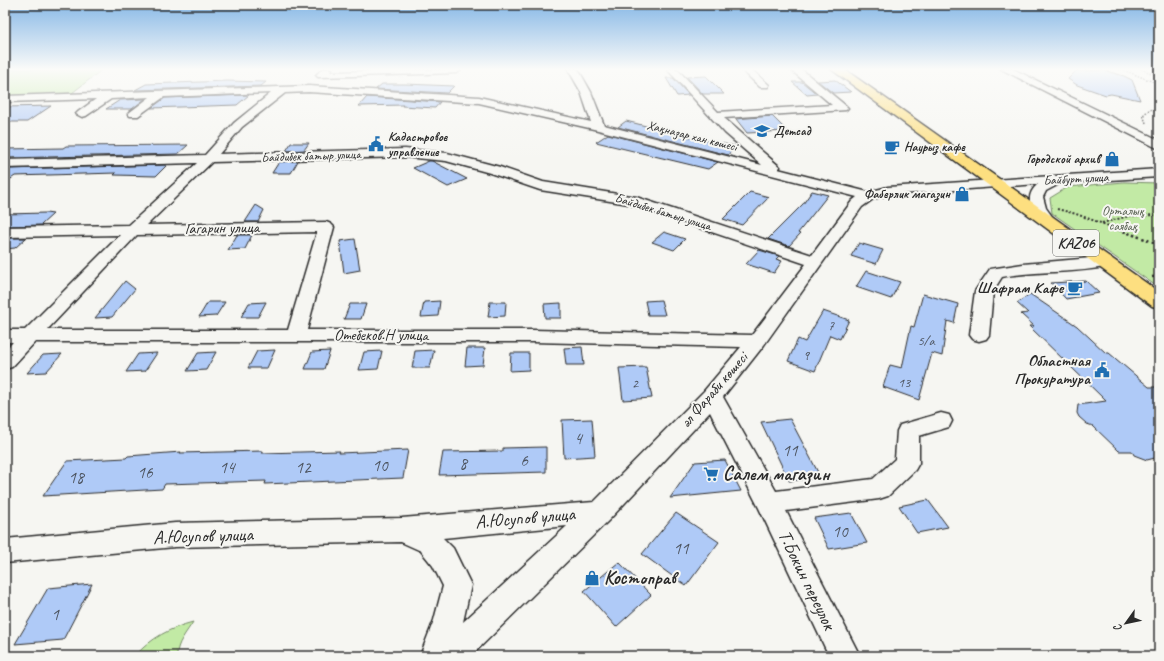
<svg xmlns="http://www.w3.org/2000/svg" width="1164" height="661" viewBox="0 0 1164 661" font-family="Caveat,sans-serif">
<rect width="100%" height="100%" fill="#f6f6f2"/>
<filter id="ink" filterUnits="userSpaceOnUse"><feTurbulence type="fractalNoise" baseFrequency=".025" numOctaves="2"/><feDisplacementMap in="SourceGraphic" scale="8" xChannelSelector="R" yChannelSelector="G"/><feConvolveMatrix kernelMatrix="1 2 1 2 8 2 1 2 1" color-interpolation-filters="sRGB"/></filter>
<g filter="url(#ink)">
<path fill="#c2eaa5" stroke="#768a68" d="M5,69H103L72,93L5,97Z
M1124,182L1159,183V288L1052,213L1050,198L1068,187Z
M193,622C187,632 176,644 177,656H135C151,638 170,628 193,622Z"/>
<path fill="#afcaf7" stroke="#2b2b2b" d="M1077,70L1081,71L1103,70L1124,76L1132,80L1140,100L1111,94L1106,95L1077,85L1068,79Z
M706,76L724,94H703L687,77Z
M666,78H673L689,95L677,96Z
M835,80L851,92L833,93L818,81Z
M227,81L266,82L261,86L135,90L146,84Z
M792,82H802L817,94L807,95Z
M382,84H405L454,86L447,93L376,89Z
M249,95L237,105L151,108L165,98Z
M367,97L440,102L435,108L402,106L403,105L359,106Z
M145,99L132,109H106L120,100Z
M51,106L27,122H5V107Z
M772,116L787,131L747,133L736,119Z
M626,121L702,140L735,146L728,155L618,127Z
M608,134L718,162L708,169L596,142Z
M291,143H309L304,150L286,151Z
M188,145L178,154L5,158V149L63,148L66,146Z
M298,161L291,173H272L279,162Z
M429,161H432L467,179L448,187L413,168Z
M167,165L156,176L114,175L116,173L15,176L5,183V169Z
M812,191L828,195L798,233L800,234L789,246L768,239L803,204Z
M750,192L769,197L742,225L723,219Z
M256,205L264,210L258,222H245Z
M46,213L53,214L41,225L5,226V214Z
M664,232L685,239L674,250L652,242Z
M237,235H252L245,249L228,250Z
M5,238H26L15,248L5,249Z
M355,239L360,270L344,273L340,241Z
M859,243L883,250L876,264L851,256Z
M759,250L779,256L776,259L782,261L774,273L746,264Z
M866,271L900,282L891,299L856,287Z
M125,281L135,289L112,317L95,318Z
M1086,281L1099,293L1066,299L1051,283Z
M923,294L958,304L954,323L947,321L942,356L932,353L919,400L883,387L890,365L902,368L911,326L914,327Z
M1030,294L1077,326L1106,353H1109L1149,387H1159V457L1147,460L1134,455L1132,451H1119L1093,426L1087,424L1079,417L1077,413L1078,405L1106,401L1029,326H1034L1021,314L1028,313L1017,303Z
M661,300L665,315H648L645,301Z
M440,301L438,316L421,317L424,302Z
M208,302H225L216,316L199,317Z
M266,302L258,317H241L249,303Z
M490,302H506L505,316L488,317Z
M561,303V318H545L544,304Z
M350,304H366L361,319H344Z
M823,311L849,320L840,339L830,335L815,371L788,361L798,339L805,342Z
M582,347L584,365H566L564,348Z
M467,348H485L483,365L465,366Z
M275,350L267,368H248L257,351Z
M434,350L430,368H412L415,351Z
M330,351L324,369H305L312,352Z
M382,351L378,369L359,370L364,352Z
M216,352L206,370L187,371L198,353Z
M157,353L145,371L126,372L138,354Z
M511,353H529V370L510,371Z
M62,354L46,372L27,373L43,355Z
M646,367L652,398L623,400L619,368Z
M592,419L595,456L564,458L562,420Z
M790,419L821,478L789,481L761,422Z
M546,447V472L439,475L443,452L503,451V448Z
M408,450L403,478L265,484L266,481L165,484L162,489L43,496L67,461L126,458L128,456L181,452L180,453L263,451L262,453L340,451L339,453Z
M725,460L741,491L670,498L695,462Z
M928,500L948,527L917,533L899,506Z
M676,513L719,542L686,586L642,554Z
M851,513L867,543L829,549L814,518Z
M619,562L651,595L616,627L584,591Z
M92,584L63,640L15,644L48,588Z"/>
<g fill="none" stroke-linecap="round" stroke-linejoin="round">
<g stroke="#2b2b2b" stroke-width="3">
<path id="street" d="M322,69H332L330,72L460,69L461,70L456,73L318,77L316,75Z
M568,69H578L591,92L604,125L762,165L725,133L667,69H677L718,112L832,105L790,69H801L846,106L848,108L846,110L724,118L780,167L778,169L868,192L888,187L1159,169V177L1061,183L1046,191L1043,197L1046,208L1056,222L1053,225L1048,227L1043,225C1033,211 1022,198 1038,184L888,195L873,199L862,207L764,345L723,397L776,491L873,479L895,459L897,431L900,425L941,413L949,415L952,421L949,427L919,436V463L915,470L888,496L879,499L786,511L860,656H829L759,508L710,412L609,520L471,656H420L434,620L443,586L433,566L421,551L401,542L175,547L5,563V539L175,523L402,518L594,502L704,391L741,347L533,342H35L12,367L5,369V350L13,342H5V330H25L120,235L5,237V227L129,225L197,163L5,168V160L205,155L234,123L271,93L164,97L138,116H130L128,114L130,112L150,97L111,99L86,116L82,117L76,114L78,112L96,99L5,102V96L309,86L479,97L591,122L581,92ZM309,92L479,103L598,130L857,197L852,201L812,255L636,197L543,182L500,167L447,153L405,149L219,154L242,127L285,93ZM405,157L446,161L490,173L540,190L629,204L806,264L752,335L533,330H307L334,227L331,224L326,222L147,225L212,162ZM317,232L288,330H47L137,235ZM567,526L463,622L471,585L453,548L443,538Z
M741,69H751L769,85L768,87H760Z
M1001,69H1013L1159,140V149Z
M1103,257L1109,258L1111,262L1109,266C1074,274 1037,270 1002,277L993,291L989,335L986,339L979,341L972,339L969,335L975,291L990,269L1023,264Z"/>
</g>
<g stroke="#2b2b2b" stroke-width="3">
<path id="primary" d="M831,69H844L1159,292V308L1152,306Z"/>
</g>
<path stroke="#2b2b2b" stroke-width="1.5" stroke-dasharray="1.5 1.5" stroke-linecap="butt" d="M1121,69L1159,84
M1141,69L1159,76
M1146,123L1143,115L1149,110L1159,108"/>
<path stroke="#2b2b2b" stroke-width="2" stroke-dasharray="2 2" stroke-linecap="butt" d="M1057,209L1076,214L1117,229
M1102,223L1129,216L1159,215"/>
<path stroke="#2b2b2b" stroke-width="2.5" stroke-dasharray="2.5 2.5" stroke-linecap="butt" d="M1114,228L1159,244
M1152,277L1159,276"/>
<use href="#street" fill="#f6f6f2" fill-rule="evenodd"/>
<use href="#primary" fill="#fddf80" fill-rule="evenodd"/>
</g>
</g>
<linearGradient id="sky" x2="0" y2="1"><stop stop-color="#85b7e6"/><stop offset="0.43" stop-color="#fbfbf9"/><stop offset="1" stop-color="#fbfbf9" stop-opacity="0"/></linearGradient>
<rect width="1164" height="161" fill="url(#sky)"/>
<defs>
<g id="school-bare" transform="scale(1.2)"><path d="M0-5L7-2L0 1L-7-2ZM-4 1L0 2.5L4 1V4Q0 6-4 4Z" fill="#1f6fb2" stroke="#f6f6f2" stroke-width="2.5" paint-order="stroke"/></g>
<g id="civic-bare" transform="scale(1.2)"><path d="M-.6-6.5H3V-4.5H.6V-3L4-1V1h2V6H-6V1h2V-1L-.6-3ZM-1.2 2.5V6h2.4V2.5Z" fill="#1f6fb2" stroke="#f6f6f2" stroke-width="2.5" paint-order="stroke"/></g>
<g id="cafe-bare" transform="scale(1.2)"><path d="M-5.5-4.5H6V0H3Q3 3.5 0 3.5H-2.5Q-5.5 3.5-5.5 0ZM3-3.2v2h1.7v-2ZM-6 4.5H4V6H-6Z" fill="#1f6fb2" stroke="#f6f6f2" stroke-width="2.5" paint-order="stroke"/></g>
<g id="shop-bare" transform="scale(1.2)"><path d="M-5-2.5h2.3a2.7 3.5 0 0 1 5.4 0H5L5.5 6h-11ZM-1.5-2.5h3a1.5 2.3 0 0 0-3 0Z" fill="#1f6fb2" stroke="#f6f6f2" stroke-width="2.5" paint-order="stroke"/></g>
<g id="supermarket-bare" transform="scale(1.2)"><path d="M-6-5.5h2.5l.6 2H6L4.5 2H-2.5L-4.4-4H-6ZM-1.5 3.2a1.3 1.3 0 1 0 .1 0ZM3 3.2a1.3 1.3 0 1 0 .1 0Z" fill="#1f6fb2" stroke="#f6f6f2" stroke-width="2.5" paint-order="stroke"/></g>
</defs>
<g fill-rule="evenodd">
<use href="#school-bare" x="762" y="131"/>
<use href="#civic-bare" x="376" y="144"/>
<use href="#cafe-bare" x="892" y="147"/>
<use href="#shop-bare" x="1112" y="159"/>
<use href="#shop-bare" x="962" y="194"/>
<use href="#cafe-bare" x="1075" y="288"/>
<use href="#civic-bare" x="1102" y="370"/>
<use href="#supermarket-bare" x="711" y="474"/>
<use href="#shop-bare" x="592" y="578"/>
</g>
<g text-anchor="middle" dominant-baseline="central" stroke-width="4" stroke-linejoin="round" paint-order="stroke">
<g font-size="13" font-weight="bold" fill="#2b2b2b" stroke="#f6f6f2" text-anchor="start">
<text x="774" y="131">Детсад</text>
<text x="388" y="137">Кадастровое<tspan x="388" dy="15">управление</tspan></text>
<text x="904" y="147">Наурыз кафе</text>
<text x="1100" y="159" text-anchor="end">Городской архив</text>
<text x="950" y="194" text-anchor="end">Фаберлик магазин</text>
</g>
<g font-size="13" fill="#2b2b2b" stroke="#f6f6f2">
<text transform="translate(692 136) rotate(14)">Хақназар хан көшесі</text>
<text transform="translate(311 156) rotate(-2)">Байдибек батыр улица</text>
<text transform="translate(1076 179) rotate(-3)">Байбурт улица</text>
<text transform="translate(663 212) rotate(17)">Байдибек батыр улица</text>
</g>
<g font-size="13" fill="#515b4a" stroke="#f6f6f2">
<text x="1123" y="211">Орталық<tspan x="1123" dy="15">саябақ</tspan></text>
</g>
<g font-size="14" fill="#4c535e">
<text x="831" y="325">7</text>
<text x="926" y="340">5/a</text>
<text x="806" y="355">9</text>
<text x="904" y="382">13</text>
<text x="635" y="383">2</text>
</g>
<rect fill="#f6f6f2" stroke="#686867" stroke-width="1" x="1053" y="230" width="46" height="26" rx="3"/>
<g font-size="15" font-weight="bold" fill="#2b2b2b">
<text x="1076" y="243">KАZ06</text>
</g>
<g font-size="16" fill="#2b2b2b" stroke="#f6f6f2">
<text transform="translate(222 228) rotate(-1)">Гагарин улица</text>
<text x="381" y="335">Отебеков.Н улица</text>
<text transform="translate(714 390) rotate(-49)">әл Фараби көшесі</text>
</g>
<g font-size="16" font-weight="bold" fill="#2b2b2b" stroke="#f6f6f2" text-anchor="end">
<text x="1063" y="288">Шафрам Кафе</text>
<text x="1090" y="361">Областная<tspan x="1090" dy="18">Прокуратура</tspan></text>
</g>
<g font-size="17" fill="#4c535e">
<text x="578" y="438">4</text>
<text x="790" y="450">11</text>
<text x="524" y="460">6</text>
<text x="463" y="463">8</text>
<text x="380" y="465">10</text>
<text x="227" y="467">14</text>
<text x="303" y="467">12</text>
<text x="145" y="472">16</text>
<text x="76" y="477">18</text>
<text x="840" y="531">10</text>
<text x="681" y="548">11</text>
<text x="55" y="614">1</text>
</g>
<g font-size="19" font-weight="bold" fill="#2b2b2b" stroke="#f6f6f2" text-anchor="start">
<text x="723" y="474">Салем магазин</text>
<text x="604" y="578">Костоправ</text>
</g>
<g font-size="19" fill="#2b2b2b" stroke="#f6f6f2">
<text transform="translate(525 518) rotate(-5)">А.Юсупов улица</text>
<text transform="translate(203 536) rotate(-2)">А.Юсупов улица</text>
<text transform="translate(807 580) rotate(64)">Т.Бокин переулок</text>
</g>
</g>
<rect width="1164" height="661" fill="none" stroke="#f6f6f2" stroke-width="20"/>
<rect x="10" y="10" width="1144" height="641" fill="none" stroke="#2b2b2b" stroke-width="1.5" filter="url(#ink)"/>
<g transform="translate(1126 623) rotate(237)" stroke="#f6f6f2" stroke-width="3" paint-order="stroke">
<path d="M0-3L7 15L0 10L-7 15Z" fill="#2b2b2b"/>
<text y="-6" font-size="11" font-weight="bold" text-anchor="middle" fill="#2b2b2b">С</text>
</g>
</svg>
